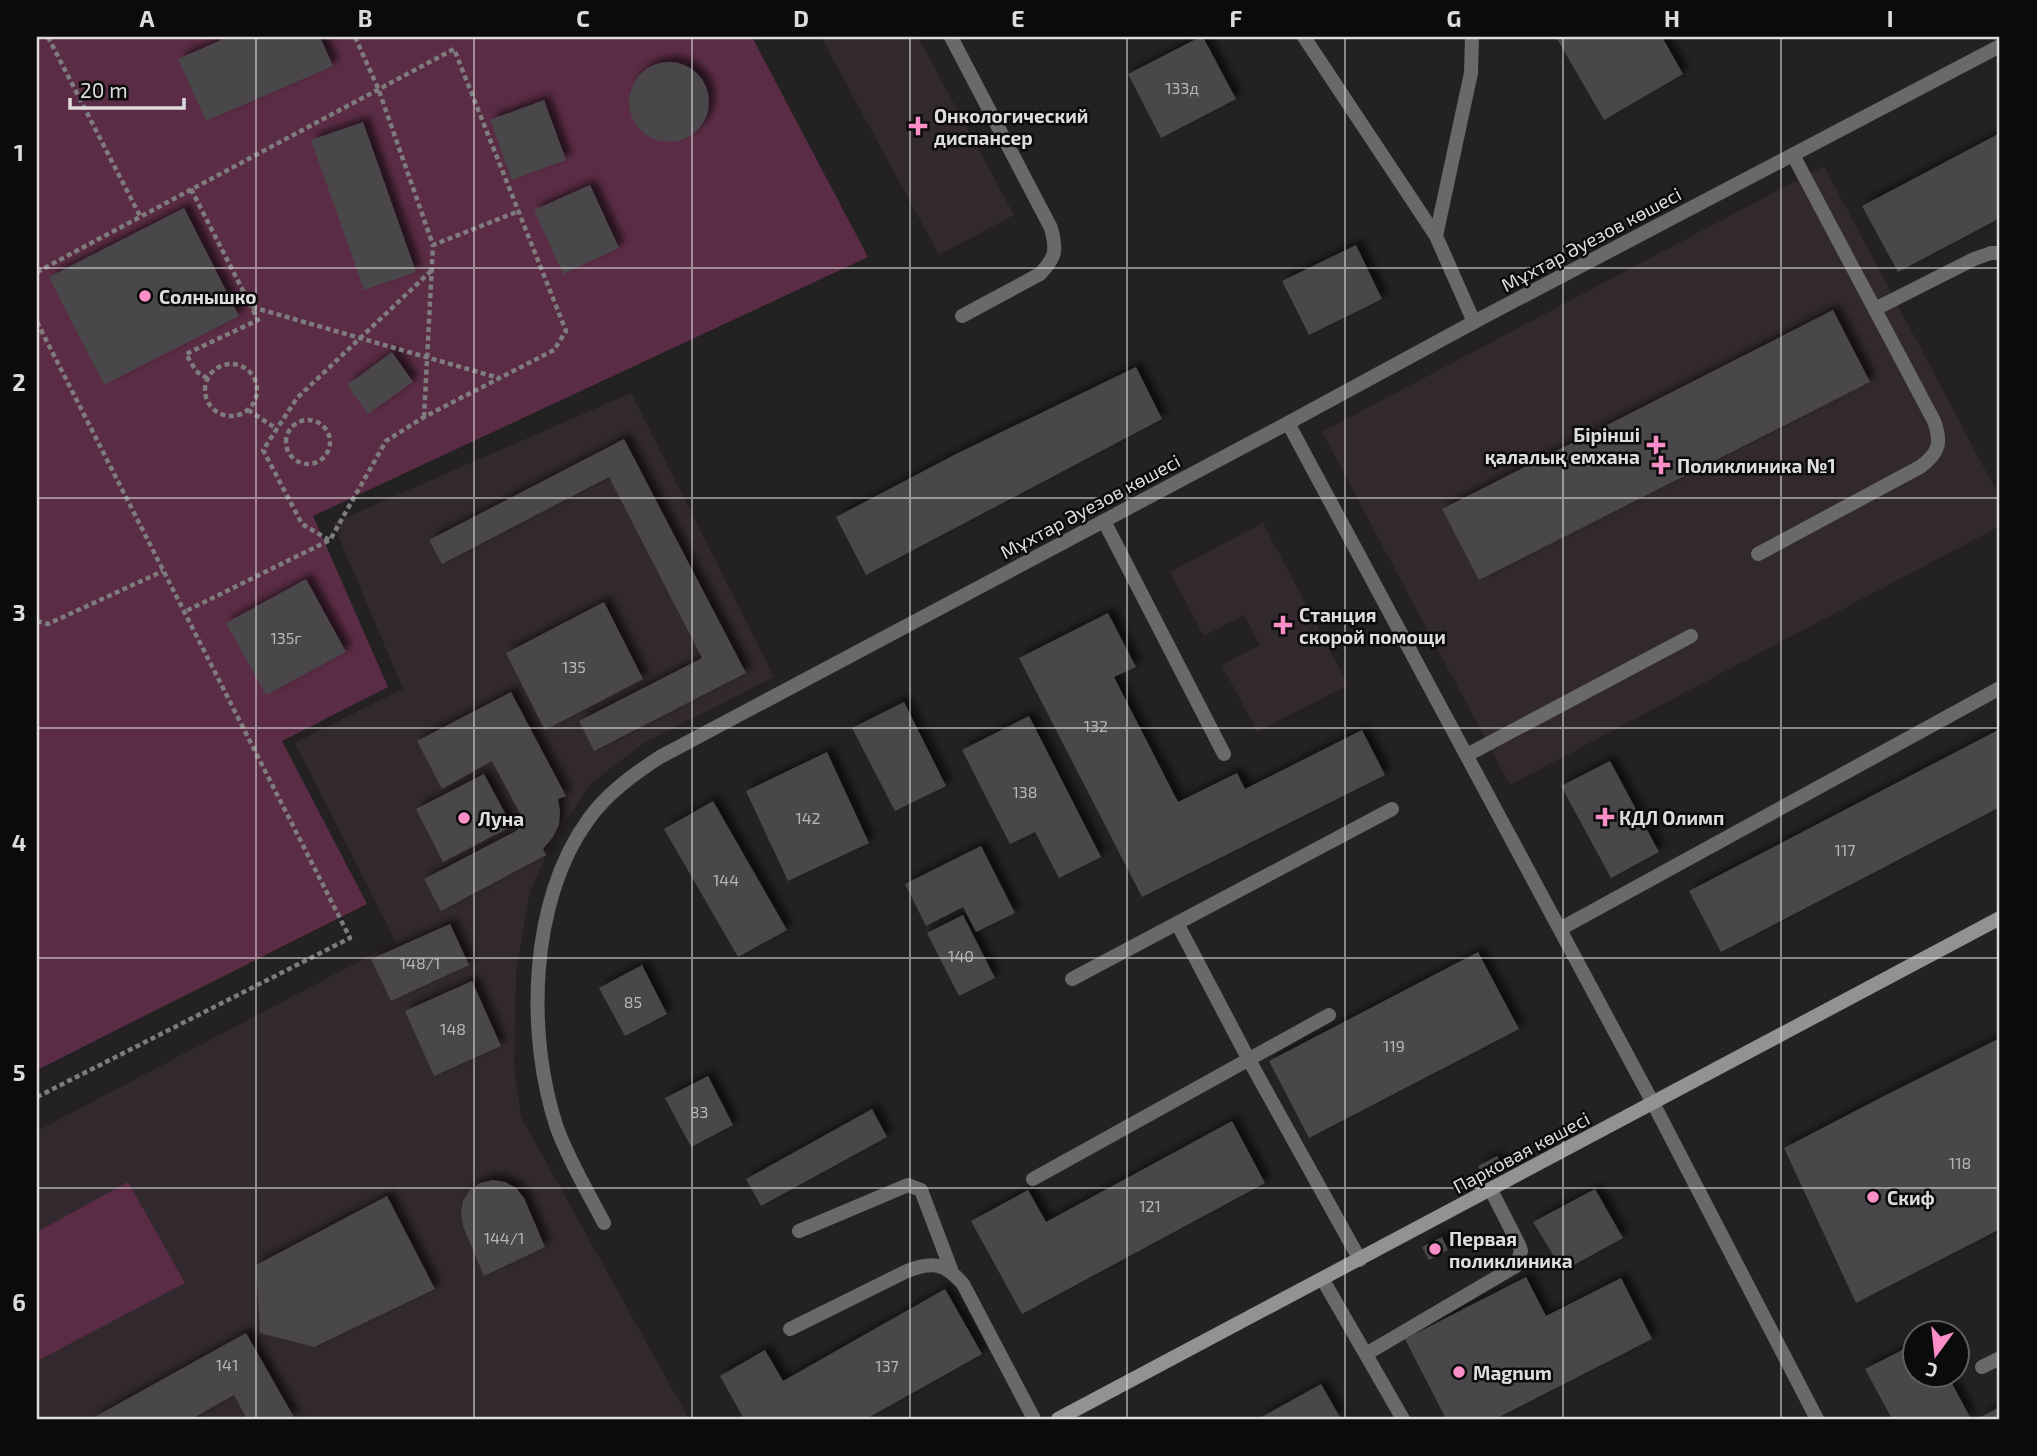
<svg xmlns="http://www.w3.org/2000/svg" width="2037" height="1456" viewBox="0 0 2037 1456" font-family="'Exo 2',sans-serif">
<defs>
<filter id="shadow"><feDropShadow dx="6" dy="-6" stdDeviation="3.5" flood-color="#0009"/></filter>
</defs>
<rect width="100%" height="100%" fill="#242122"/>
<path fill="#32292e" d="M821,37H918L1014,215L939,255Z
M1824,166L2000,498V526L1510,785L1322,432Z
M631,393L774,677L644,743L590,784L553,841L530,891L516,973L514,1066L521,1117L689,1419H37V1131L396,942L295,743L403,689L333,523Z
M1263,523L1348,685L1257,732L1222,665L1260,645L1244,615L1204,636L1170,572Z"/>
<path fill="#5b2c45" d="M37,37H752L868,257L313,516L388,687L282,741L367,904L37,1070Z
M128,1182L185,1283L37,1361V1232Z"/>
<path fill="#4a4648" filter="url(#shadow)" d="M228,37H320L333,66L206,121L178,59Z
M1200,37H1203L1236,99L1161,138L1128,74Z
M1556,37H1662L1683,74L1604,120Z
M629 102a40 40 0 1 1 80 0a40 40 0 1 1-80 0Z
M544,100L566,160L512,180L490,120Z
M363,122L416,272L364,290L311,140Z
M2000,133V218L1898,272L1862,206Z
M590,185L619,248L563,274L534,210Z
M184,208L239,316L104,385L49,277Z
M1356,245L1382,299L1309,335L1282,281Z
M1833,310L1870,382L1479,580L1442,509Z
M392,352L413,382L368,414L347,385Z
M1136,367L1162,419L866,575L836,517L958,453Z
M624,439L746,673L594,751L579,721L702,658L609,477L442,564L429,540Z
M306,579L346,652L266,695L226,623Z
M604,602L643,679L545,730L506,653Z
M1108,613L1136,667L1114,677L1178,802L1237,773L1245,789L1362,730L1385,775L1142,897L1019,658Z
M511,692L566,796L558,799L560,811L559,825L552,838L543,849L546,855L441,911L424,879L518,830L522,817L492,761L442,789L417,741Z
M904,702L946,786L895,811L852,728Z
M1029,716L1101,857L1059,878L1035,832L1010,844L962,750Z
M2000,729V807L1721,952L1689,891Z
M827,752L869,843L788,881L746,791Z
M1610,761L1659,852L1611,878L1561,786Z
M484,774L512,826L443,862L416,809Z
M713,801L787,930L738,957L664,829Z
M981,846L1015,913L976,932L963,907L926,926L905,884Z
M963,915L995,978L959,996L927,933Z
M450,924L469,965L391,1001L371,959Z
M1478,952L1519,1029L1309,1138L1269,1061Z
M642,965L667,1014L625,1036L599,988Z
M472,981L501,1046L434,1076L405,1011Z
M2000,1038V1229L1856,1303L1784,1148L1884,1096Z
M708,1076L733,1125L691,1147L665,1098Z
M872,1109L887,1137L761,1206L746,1179Z
M1232,1121L1265,1183L1022,1314L971,1221L1028,1190L1046,1222Z
M1497,1156L1503,1169L1484,1179L1478,1166Z
M493,1180L505,1182L516,1188L524,1198L545,1247L484,1276L463,1226L461,1214L463,1201L470,1190L480,1183Z
M1595,1189L1623,1238L1563,1271L1533,1222Z
M387,1196L435,1289L314,1347L260,1333L256,1265Z
M1442,1237L1448,1250L1429,1260L1422,1247Z
M1526,1277L1546,1316L1621,1278L1652,1339L1495,1419H1446L1405,1339Z
M945,1289L982,1354L866,1419H744L720,1376L765,1350L783,1381Z
M246,1333L295,1419H247L234,1395L193,1418L194,1419H91Z
M1914,1344V1376H1948L1971,1419H1892L1865,1369Z
M1321,1384L1341,1419H1258Z
M2000,1407V1419H1977Z"/>
<g fill="none" stroke-linecap="round" stroke-linejoin="round">
<path stroke="#7f7c7d" stroke-width="4.5" stroke-dasharray="5 3.5" stroke-linecap="butt" d="M48,37L140,216
M355,37L378,88L433,245L519,211
M191,189L258,320L186,354L196,371L208,379
M37,272L454,49L566,331L554,350L424,417L386,441L330,540L184,612
M252,307L499,378
M37,322L350,938L37,1097
M205 390a26 26 0 1 1 52 0a26 26 0 1 1-52 0Z
M248,410L277,429
M424,417L433,245
M286 442a22 22 0 1 1 44 0a22 22 0 1 1-44 0Z
M329,540L302,524L263,450L297,398L432,270
M37,621L48,624L163,571"/>
<path stroke="#6a6969" stroke-width="14" d="M951,37L1051,228C1057,250 1056,257 1040,274L962,316
M1304,37L1436,236L1474,322
M1436,236L1471,73L1472,37
M1875,309L1974,259L1991,253H2000
M1288,423L1653,1103L1817,1419
M1104,521L1224,754
M1758,554L1920,467C1939,453 1942,443 1934,421L1793,155
M1467,755L1691,636
M1178,925L1249,1060L1360,1260
M1560,929L2000,688
M1072,979L1392,809
M1033,1179L1329,1015
M799,1231L908,1185L921,1190L952,1272
M1323,1280L1403,1419
M790,1329L907,1271C933,1261 945,1263 963,1284L1034,1419
M1366,1354L1516,1266L1521,1251L1519,1245L1491,1190
M1982,1367L2000,1358"/>
<path stroke="#6a6969" stroke-width="14" d="M604,1223C588,1192 569,1161 557,1128C526,1036 529,901 588,820C606,794 634,774 660,757L1288,423L1474,322L2000,46"/>
<path stroke="#949192" stroke-width="14" d="M1058,1419L2000,918"/>
</g>
<path fill="none" stroke="#dedcdd" stroke-width="2" stroke-opacity="0.55" d="M256,37V1419M474,37V1419M692,37V1419M910,37V1419M1127,37V1419M1345,37V1419M1563,37V1419M1781,37V1419M37,268H2000M37,498H2000M37,728H2000M37,958H2000M37,1188H2000"/>
<g fill="#fa8fc7" stroke="#0c0b0b" stroke-width="2.5">
<path d="M914.5 115.5h7v7h7v7h-7v7h-7v-7h-7v-7h7z"/>
<circle cx="145" cy="296" r="7"/>
<path d="M1652.5 434.5h7v7h7v7h-7v7h-7v-7h-7v-7h7z"/>
<path d="M1657.5 454.5h7v7h7v7h-7v7h-7v-7h-7v-7h7z"/>
<path d="M1279.5 614.5h7v7h7v7h-7v7h-7v-7h-7v-7h7z"/>
<path d="M1601.5 806.5h7v7h7v7h-7v7h-7v-7h-7v-7h7z"/>
<circle cx="464" cy="818" r="7"/>
<circle cx="1873" cy="1197" r="7"/>
<circle cx="1435" cy="1249" r="7"/>
<circle cx="1459" cy="1372" r="7"/>
</g>
<g text-anchor="middle" dominant-baseline="central" stroke-width="5" stroke-linejoin="round" paint-order="stroke">
<g font-size="16" fill="#b9b6b8">
<text x="1182" y="87">133д</text>
<text x="286" y="637">135г</text>
<text x="574" y="666">135</text>
<text x="1096" y="725">132</text>
<text x="1025" y="791">138</text>
<text x="808" y="817">142</text>
<text x="1845" y="849">117</text>
<text x="726" y="879">144</text>
<text x="961" y="955">140</text>
<text x="420" y="962">148/1</text>
<text x="633" y="1001">85</text>
<text x="453" y="1028">148</text>
<text x="1394" y="1045">119</text>
<text x="699" y="1111">83</text>
<text x="1960" y="1162">118</text>
<text x="1150" y="1205">121</text>
<text x="504" y="1237">144/1</text>
<text x="227" y="1364">141</text>
<text x="887" y="1365">137</text>
</g>
<g font-size="19" font-weight="bold" fill="#dedcdd" stroke="#0c0b0b" text-anchor="start">
<text x="934" y="115">Онкологический<tspan x="934" dy="22">диспансер</tspan></text>
<text x="159" y="296">Солнышко</text>
<text x="1640" y="434" text-anchor="end">Бірінші<tspan x="1640" dy="22">қалалық емхана</tspan></text>
<text x="1677" y="465">Поликлиника №1</text>
<text x="1299" y="614">Станция<tspan x="1299" dy="22">скорой помощи</tspan></text>
<text x="1619" y="817">КДЛ Олимп</text>
<text x="478" y="818">Луна</text>
<text x="1887" y="1197">Скиф</text>
<text x="1449" y="1238">Первая<tspan x="1449" dy="22">поликлиника</tspan></text>
<text x="1473" y="1372">Magnum</text>
</g>
<g font-size="19" fill="#dedcdd" stroke="#0c0b0b">
<text transform="translate(1591 239) rotate(-28)">Мұхтар Әуезов көшесі</text>
<text transform="translate(1090 506) rotate(-28)">Мұхтар Әуезов көшесі</text>
<text transform="translate(1521 1152) rotate(-28)">Парковая көшесі</text>
</g>
</g>
<rect width="2037" height="1456" fill="none" stroke="#0c0b0b" stroke-width="77"/>
<g transform="translate(1936 1354) rotate(195)"><circle r="33" fill="#0c0b0b" stroke="#605f5f" stroke-width="2"/>
<path d="M0-5L12 26L0 18L-12 26Z" fill="#fa8fc7"/>
<text y="-10" font-size="19" font-weight="bold" text-anchor="middle" fill="#dedcdd">С</text>
</g>
<path d="M70 98v10h114v-10" fill="none" stroke="#dedcdd" stroke-width="3.5"/>
<text x="80" y="98" font-size="21" fill="#dedcdd" stroke="#0c0b0b" stroke-width="5" paint-order="stroke">20 m</text>
<rect x="38" y="38" width="1960" height="1380" fill="none" stroke="#dedcdd" stroke-width="2.5"/>
<g font-size="23" text-anchor="middle" font-weight="bold" fill="#dedcdd">
<text x="147" y="27">A</text>
<text x="365" y="27">B</text>
<text x="583" y="27">C</text>
<text x="801" y="27">D</text>
<text x="1018" y="27">E</text>
<text x="1236" y="27">F</text>
<text x="1454" y="27">G</text>
<text x="1672" y="27">H</text>
<text x="1890" y="27">I</text>
<text x="19" y="161">1</text>
<text x="19" y="391">2</text>
<text x="19" y="621">3</text>
<text x="19" y="851">4</text>
<text x="19" y="1081">5</text>
<text x="19" y="1311">6</text>
</g>
</svg>
